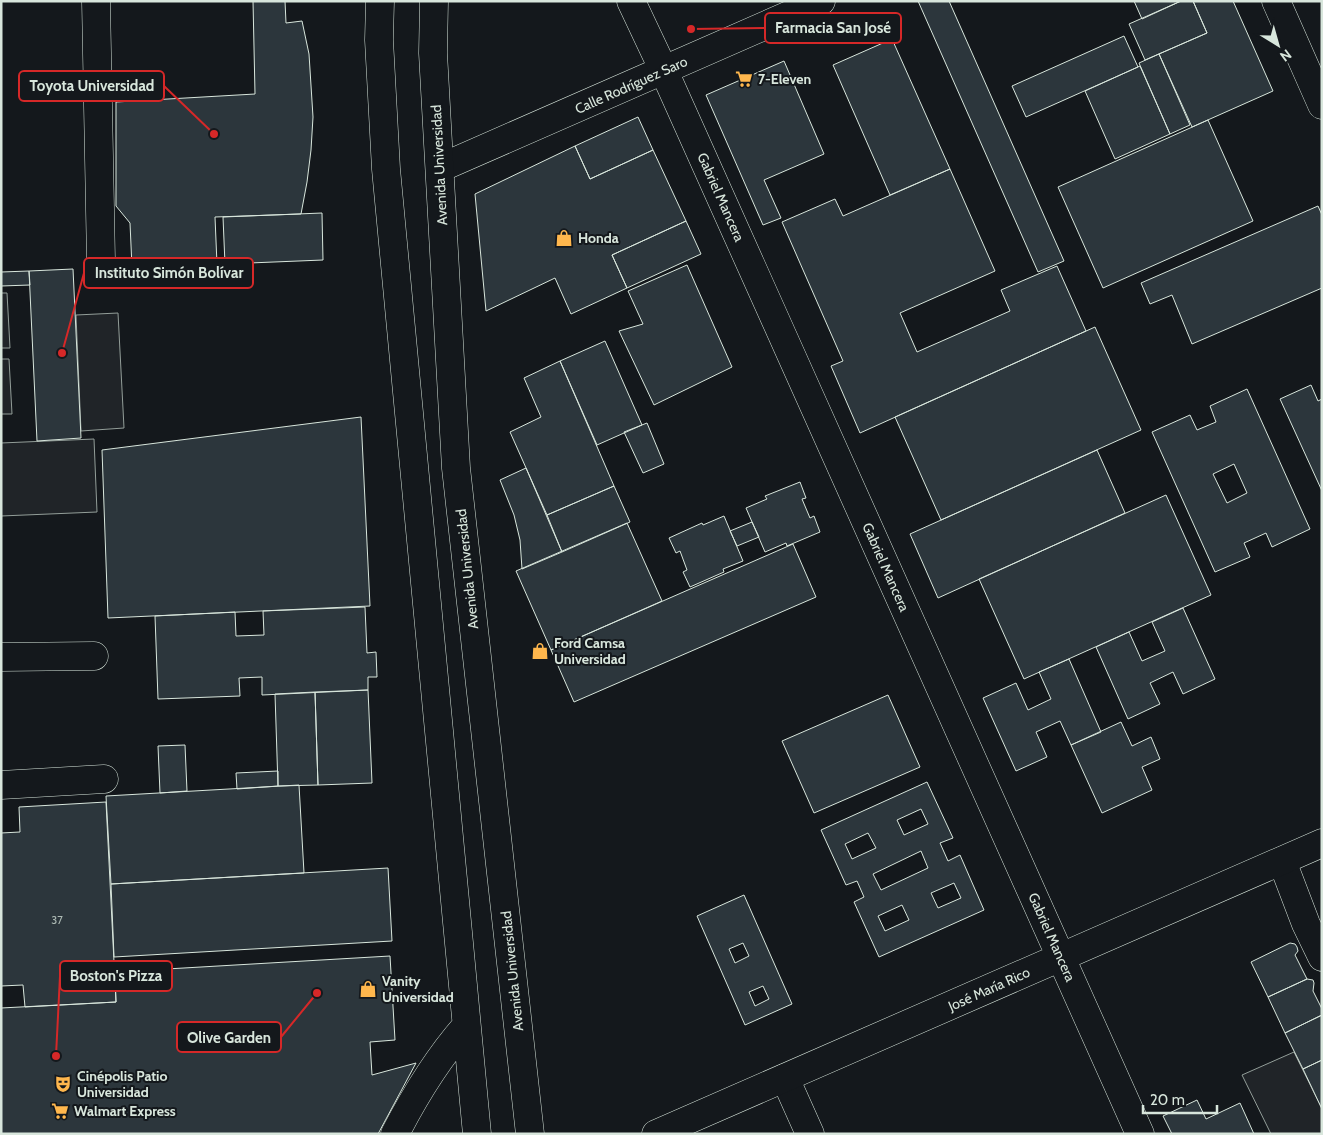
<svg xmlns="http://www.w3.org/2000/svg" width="1323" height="1135" viewBox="0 0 1323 1135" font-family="Cabin,sans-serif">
<rect width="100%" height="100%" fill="#14181c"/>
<path fill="#202428" stroke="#939e99" d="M1,293H7L10,348H1Z
M118,313L124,428L81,431L76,315Z
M1,359H9L12,414H1Z
M94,439L97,512L1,516V443Z
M1294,1052L1322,1109V1134H1271L1242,1075Z"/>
<path fill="#2c363c" stroke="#d8e6dc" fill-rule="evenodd" d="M253,1H285L286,23L302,21L309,54L313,117L311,150L307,182L301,214L215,217L217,264L132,267L130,223L116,206V102L255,94Z
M918,1H949L1064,261L1038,272Z
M1134,1H1181L1142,19Z
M1181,1H1193L1207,33L1145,60L1129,24Z
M1193,1H1233L1273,91L1192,127L1159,54L1207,33Z
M1124,36L1138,67L1026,117L1012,86Z
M892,39L950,169L890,195L833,65Z
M1159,54L1190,125L1170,134L1139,63Z
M784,61L824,154L764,180L781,218L763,225L706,95Z
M1140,66L1170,134L1115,159L1085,91Z
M638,117L653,150L590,179L575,146Z
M1208,120L1253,221L1103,288L1058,187Z
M575,146L590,179L653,150L686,221L612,255L627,288L571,314L555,278L486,311L475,194Z
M950,169L995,271L900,313L917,352L1010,311L1001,290L1057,266L1086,331L860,433L831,366L843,361L782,222L835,199L843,216Z
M1318,206L1322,215V288L1192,344L1172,295L1150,304L1141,283Z
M322,213L323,260L225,264L223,217Z
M686,221L701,254L627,288L612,255Z
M687,265L732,367L654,405L619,331L643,324L628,291Z
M73,269L81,438L37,441L29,271Z
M29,271L30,285L1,286V272Z
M1095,327L1141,430L941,520L895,417Z
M605,341L642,425L597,445L560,361Z
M560,361L614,486L547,515L510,432L541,417L524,378Z
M1311,385L1318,401L1322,399V491L1280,399Z
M1247,389L1310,529L1272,547L1266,533L1244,543L1250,557L1215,572L1152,432L1190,415L1197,430L1216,422L1210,406ZM1234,464L1247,493L1227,503L1213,474Z
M361,417L370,606L108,618L102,450Z
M647,423L664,464L643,473L624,432Z
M1097,450L1125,513L938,598L910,534Z
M526,468L562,552L522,569L520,540L514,515L500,480Z
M800,482L806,498L802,499L810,518L814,516L820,532L787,546L786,543L765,552L746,508L767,499L765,496Z
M614,486L630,522L562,552L547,515Z
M1166,495L1211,595L1024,679L979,579Z
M724,516L743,561L723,569L724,572L690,587L683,572L687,570L680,551L676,553L669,538L702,523L703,525Z
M752,522L759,537L737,546L730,531Z
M627,523L662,601L551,650L516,571Z
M793,544L816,597L574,702L551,650Z
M365,607L367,653L376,652L377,677H368V690L262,695V677L239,678L240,696L158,699L155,616L235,612L236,636L264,635L263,611Z
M1183,608L1215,679L1183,694L1173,672L1150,683L1160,704L1128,719L1096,647L1129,632L1142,661L1165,651L1152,622Z
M1069,659L1101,732L1071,745L1060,721L1036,732L1047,757L1016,771L983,698L1016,683L1028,710L1051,699L1039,672Z
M368,690L372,783L318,785L315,692Z
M315,692L318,785L278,786L275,694Z
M888,695L920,767L814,813L782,741Z
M1121,722L1132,746L1151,737L1160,759L1142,767L1152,790L1102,813L1071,745Z
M185,745L187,791L160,793L158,746Z
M278,771V786L237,789L236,773Z
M927,782L953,838L940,843L948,861L960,855L984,910L879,957L854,902L864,897L857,881L846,885L821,830ZM921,809L928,824L904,835L897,820ZM868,833L876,848L852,859L845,844ZM921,851L928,868L881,890L873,874ZM954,883L961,898L938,908L931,893ZM902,905L909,920L885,931L878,916Z
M299,785L304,873L111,884L106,796Z
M106,802L116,1002L25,1007L23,985L1,986V833L20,832L19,807Z
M388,868L392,941L114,957L111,884Z
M744,895L792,1004L745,1025L697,916ZM743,943L749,956L735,963L729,949ZM763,986L769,999L755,1006L749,992Z
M1290,943L1295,944L1297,947L1298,951L1295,955L1307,979L1268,997L1251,962Z
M390,956L395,1040L370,1042L372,1075L416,1063L378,1134H1V1008L116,1002L115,972Z
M1307,979L1313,980L1314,983L1313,991L1322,1009V1015L1285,1033L1268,997Z
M1322,1015V1060L1303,1069L1285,1033Z
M1322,1060V1109L1303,1069Z
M1197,1100L1206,1119L1240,1103L1254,1134H1172L1163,1116Z"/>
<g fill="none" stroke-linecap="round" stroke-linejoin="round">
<g stroke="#d8e6dc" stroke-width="29">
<path id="minor" d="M96,1L101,261
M1276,1L1322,105
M440,168L821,1
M1,657L94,656
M1,785L104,779
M1282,861L1306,924L1322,957
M785,1078L810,1134"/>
</g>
<g stroke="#d8e6dc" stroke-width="29">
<path id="major" d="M380,1L379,40L386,169L477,1134
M434,1L433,53L456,468L530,1134
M631,1L664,71L1140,1134
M395,1134C415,1095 437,1059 466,1026
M656,1134L1322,843"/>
</g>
<use href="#minor" stroke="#14181c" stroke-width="28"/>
<use href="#major" stroke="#14181c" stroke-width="28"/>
</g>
<defs>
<g id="supermarket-bare" transform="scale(1.35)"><path d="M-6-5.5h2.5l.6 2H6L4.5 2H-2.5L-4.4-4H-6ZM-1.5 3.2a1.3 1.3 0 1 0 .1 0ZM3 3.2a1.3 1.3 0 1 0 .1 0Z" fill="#ffb74d" stroke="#14181c" stroke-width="2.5" paint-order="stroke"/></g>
<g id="shop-bare" transform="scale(1.35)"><path d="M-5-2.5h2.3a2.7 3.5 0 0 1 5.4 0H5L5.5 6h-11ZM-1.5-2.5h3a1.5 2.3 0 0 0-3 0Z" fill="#ffb74d" stroke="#14181c" stroke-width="2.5" paint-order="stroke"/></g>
<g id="theatre-bare" transform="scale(1.35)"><path d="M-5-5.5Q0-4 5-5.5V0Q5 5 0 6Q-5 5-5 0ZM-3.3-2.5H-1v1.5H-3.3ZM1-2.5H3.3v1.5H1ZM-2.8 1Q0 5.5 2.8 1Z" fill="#ffb74d" stroke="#14181c" stroke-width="2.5" paint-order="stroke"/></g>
</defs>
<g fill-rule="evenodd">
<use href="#supermarket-bare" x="744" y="79"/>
<use href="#shop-bare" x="564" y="238"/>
<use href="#shop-bare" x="540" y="651"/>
<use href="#shop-bare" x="368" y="989"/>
<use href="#theatre-bare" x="63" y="1084"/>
<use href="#supermarket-bare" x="60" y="1111"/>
</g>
<g text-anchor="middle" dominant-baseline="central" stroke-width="4" stroke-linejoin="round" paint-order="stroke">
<g font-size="11" fill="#adbab4">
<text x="57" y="920">37</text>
</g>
<g font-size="14" font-weight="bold" fill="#d8e6dc" stroke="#14181c" text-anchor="start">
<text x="758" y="79">7-Eleven</text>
<text x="578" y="238">Honda</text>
<text x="554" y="643">Ford Camsa<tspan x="554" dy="16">Universidad</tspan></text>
<text x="382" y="981">Vanity<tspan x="382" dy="16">Universidad</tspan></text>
<text x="77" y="1076">Cinépolis Patio<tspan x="77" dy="16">Universidad</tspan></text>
<text x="74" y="1111">Walmart Express</text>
</g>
<g font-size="14" fill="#d8e6dc" stroke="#14181c">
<text transform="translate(631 85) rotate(-24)">Calle Rodríguez Saro</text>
<text transform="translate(439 165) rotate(-93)">Avenida Universidad</text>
<text transform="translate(721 197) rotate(66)">Gabriel Mancera</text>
<text transform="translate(886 567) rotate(66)">Gabriel Mancera</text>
<text transform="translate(467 569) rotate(-96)">Avenida Universidad</text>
<text transform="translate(1052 937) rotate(66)">Gabriel Mancera</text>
<text transform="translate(512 971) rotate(-96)">Avenida Universidad</text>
<text transform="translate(989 989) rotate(-24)">José María Rico</text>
</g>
</g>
<path fill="none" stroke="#d62828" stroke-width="2" d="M691 29L765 28M214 134L164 86M62 353L84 273M56 1056L60 976M317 993L281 1037"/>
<g fill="#d62828" stroke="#14181c" stroke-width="2">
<circle cx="691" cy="29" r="5"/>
<circle cx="214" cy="134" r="5"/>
<circle cx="62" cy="353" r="5"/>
<circle cx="56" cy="1056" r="5"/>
<circle cx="317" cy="993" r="5"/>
</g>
<g fill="#14181c" stroke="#d62828" stroke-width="2">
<rect x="765" y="13" width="136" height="30" rx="5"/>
<rect x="19" y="71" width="145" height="30" rx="5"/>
<rect x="84" y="258" width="169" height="30" rx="5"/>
<rect x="60" y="961" width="112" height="30" rx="5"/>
<rect x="177" y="1022" width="104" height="30" rx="5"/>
</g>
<g font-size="15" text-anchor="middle" font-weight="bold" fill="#d8e6dc">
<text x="833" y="33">Farmacia San José</text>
<text x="92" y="91">Toyota Universidad</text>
<text x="169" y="278">Instituto Simón Bolívar</text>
<text x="116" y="981">Boston's Pizza</text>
<text x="229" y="1043">Olive Garden</text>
</g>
<rect width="1323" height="1135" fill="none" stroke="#d8e6dc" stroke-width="5"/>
<g transform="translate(1278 45) rotate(143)" stroke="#14181c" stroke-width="4" paint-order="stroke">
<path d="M0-4L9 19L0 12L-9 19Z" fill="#d8e6dc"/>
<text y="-8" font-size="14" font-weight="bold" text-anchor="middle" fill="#d8e6dc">N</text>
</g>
<path d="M1143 1105v8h74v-8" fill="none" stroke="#d8e6dc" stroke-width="2.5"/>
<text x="1150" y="1105" font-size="15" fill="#d8e6dc" stroke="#14181c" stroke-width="4" paint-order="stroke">20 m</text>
</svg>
